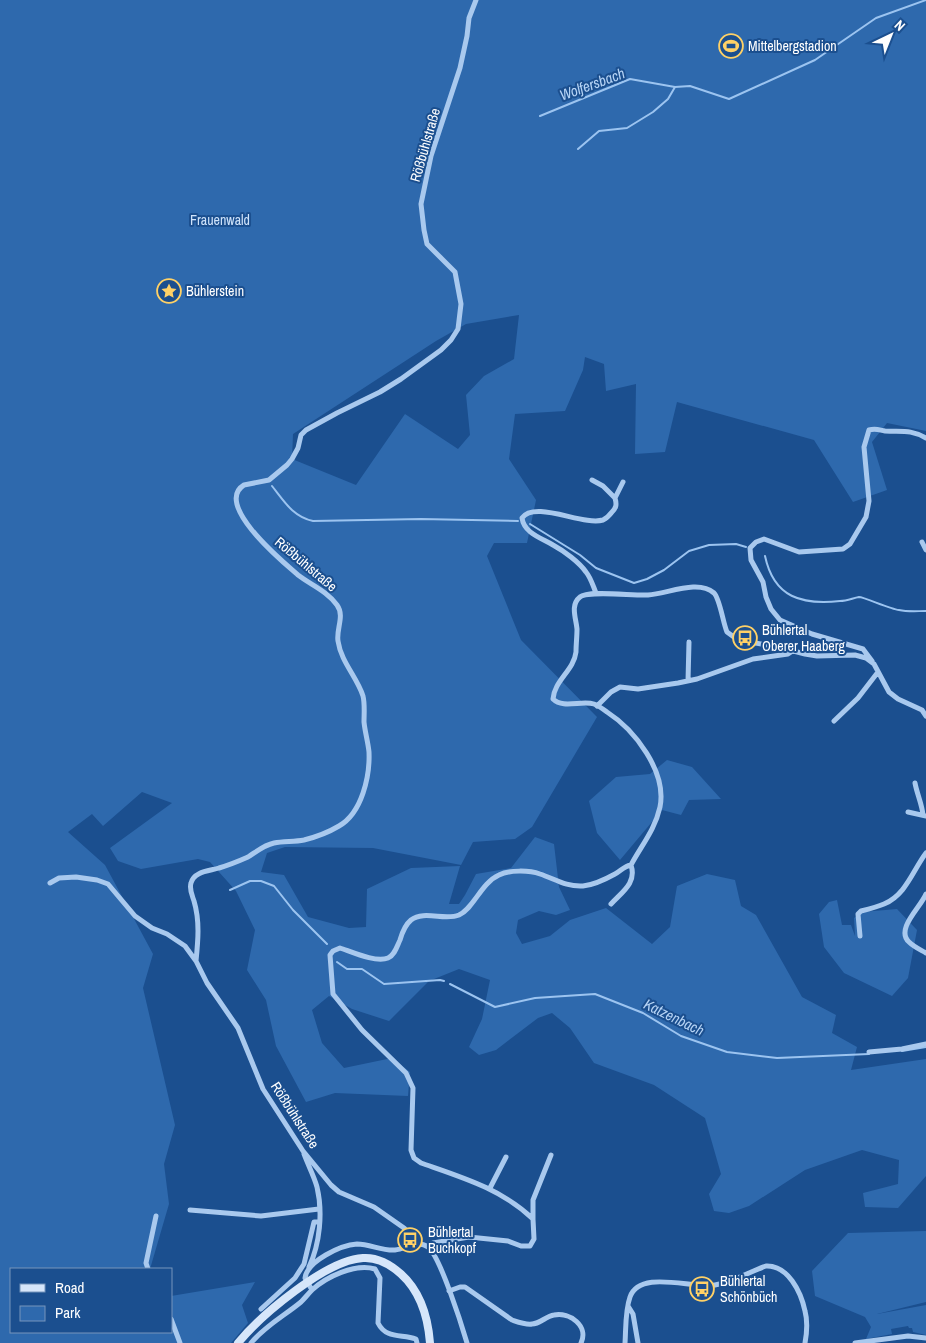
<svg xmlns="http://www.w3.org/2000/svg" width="926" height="1343" viewBox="0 0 926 1343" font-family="'Archivo Narrow',sans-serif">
<rect width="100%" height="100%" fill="#1b4f8f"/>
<path fill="#2e69ad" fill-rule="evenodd" d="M0,0H926V431L887,423L872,442L887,490L853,502L814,440L677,402L665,452L635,454L636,384L606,391L604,364L585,357L583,370L565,411L515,414L509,459L536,500L527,543H494L487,556L521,640L597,717L532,827L515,839L473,842L461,865L373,848L285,847L267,853L261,872L284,875L308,917L349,928L366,927L367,889L411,868L460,866L449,904H459L465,895L476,874L511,868L535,837L554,844L559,887L570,910L556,915L539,911L518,920L516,933L522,944L550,936L570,920L606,908L652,944L670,927L677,886L707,874L735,880L741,906L756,915L802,997L836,1015L832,1033L857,1047L851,1070L926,1059V1176L898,1208L865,1207L863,1193L898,1184L899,1160L862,1150L805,1170L749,1206L729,1213L714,1211L709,1194L721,1174L705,1118L654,1085L594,1063L570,1028L552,1013L538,1018L496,1050L479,1055L469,1047L482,1019L490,980L459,969L429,981L389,1021L352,1009L329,996L312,1010L322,1043L344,1068L392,1058L410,1072L408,1096L335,1093L306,1102L276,1046L266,1000L247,970L255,930L236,891L210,862L198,859L141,869L118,861L110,848L172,803L142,792L103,826L92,814L68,832L105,865L153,954L143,988L175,1125L164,1164L169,1204L150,1269H11V1332H171V1296L255,1282L242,1305L248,1323L231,1343H0ZM519,315L514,359L484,376L466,395L470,435L458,449L405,414L356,485L292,459L293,434L436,341L466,324Z
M667,760L692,767L721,799L689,800L681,815L662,810L620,860L597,833L589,801L616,777L650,774Z
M837,900L842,925H851L855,936L854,918L862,912L897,909L917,930L908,978L892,996L844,973L824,947L819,914L829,902Z
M926,1231V1302L877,1314L926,1305V1335L913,1332L912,1328H909L908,1326L891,1329L892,1334L866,1339L871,1327L865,1317L815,1296L812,1271L848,1233Z"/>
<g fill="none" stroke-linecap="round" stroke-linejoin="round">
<path stroke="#9cc4f0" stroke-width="2" d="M540,116L630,79L675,87L690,86L729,99L815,60L876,18L926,0
M578,149L599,131L627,128L653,112L668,99L675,87
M272,486C284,501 293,517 313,521L421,519L518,521
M530,524L580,555L596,568L634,583L647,579L664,570L689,551L709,545L736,544L746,547
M765,556C774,598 802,605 840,601C847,601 853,598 859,597C864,597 890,609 899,610C908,612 917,611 926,611
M230,890L250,881H261L274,886L293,910L327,944
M337,962L347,969H362L384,984L440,980L444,981
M450,984L495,1007L535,998L595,994L643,1013L681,1036L727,1052L777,1058L869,1054
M902,1051L926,1047"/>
<path stroke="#a9c9ee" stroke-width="5" d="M592,480L603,486L615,498
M922,542L926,550
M596,593C593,586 591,578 586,572C579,562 564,551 553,545C541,538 524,533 522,518C535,500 583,526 603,520C607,518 609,516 612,512C616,508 617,505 615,498L623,482
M872,661L863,649L812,634L780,620L771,609L766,597L763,582L751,560L750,548L756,542L764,539L799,552L843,549L850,544L866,517L869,501L864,447L869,430C876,428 879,430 885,431C902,432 910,429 926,438
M688,681L689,642
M597,706L611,692L620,687L638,689L678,683L697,679L753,659L788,654L794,650
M834,721L858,698L878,672
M915,783C917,794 922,804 923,815
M908,812L926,816
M50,883L59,878L76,877L97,880L108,884L135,916L152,928L167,934L185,946L196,961L207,983L238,1028L263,1089L303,1151L331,1185L339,1192L374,1207L404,1228L418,1244
M926,894C921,907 895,929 909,942C914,947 921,950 926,953
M611,904C622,892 637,883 631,865
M860,936L858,914L861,911C869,909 877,907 884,904C906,895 913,870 926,853
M196,961C198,941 200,921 194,901C192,895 189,889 191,883C194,871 210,871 219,868C229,865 239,861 248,857C256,852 264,845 274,843C284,841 294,842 304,840C316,837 329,832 339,826C362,813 370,776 369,752C368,742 365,732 364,722C364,714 365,704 363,696C357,677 341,662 338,641C336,629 345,616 337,605C327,591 311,585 298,575C283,562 213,504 244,485L269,480L287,465L292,459L298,448L301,435L306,430L337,413L380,392L401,379L441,350L451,340L458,329L461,304L455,272L427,244L424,230L421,204L431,156L460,68L467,36L469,18L476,0
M869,1052L902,1049L926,1044
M304,1154C308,1165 314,1176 317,1187C323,1212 320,1244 309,1267
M490,1188L506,1157
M190,1210L261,1216L319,1209
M533,1219V1200L551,1155
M428,1247L433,1243L469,1237L508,1241L521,1246H530L534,1239L533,1219C502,1189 461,1177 421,1163L414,1158L411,1150L413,1088L406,1073L362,1030L333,994L330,955L333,951L340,948C352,952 376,963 388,958C395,955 397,946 400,940C402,933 405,925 411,920C424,910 445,921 459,915C474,908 481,883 499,875C509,870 529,870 540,874C555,879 566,887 583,886C593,885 606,879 615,874C621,871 624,866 631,865C641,846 655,830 660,807C667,772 635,730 607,712C603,709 599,706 594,704C582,700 563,709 553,699C554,681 574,670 576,652C576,644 577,637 577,629C576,618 570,605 580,597C588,590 634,596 648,595C667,594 698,579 714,593C720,599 723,623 727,632L738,640L778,647L805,654L817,656L855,655L866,658L874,664L889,692L898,699L922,710L926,716
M148,1269L146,1263L156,1216
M312,1290L305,1278C307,1261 341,1245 357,1244C370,1244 382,1251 395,1250C406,1249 418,1239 428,1247C440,1256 462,1326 467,1343
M449,1291L460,1287H465L512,1320C518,1322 526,1325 532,1324C540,1324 546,1316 554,1315C570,1312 589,1326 581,1343
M628,1306L633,1314L638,1343
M261,1309L295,1278L304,1264L314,1222H319
M171,1319L180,1343
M251,1343C265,1326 284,1316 301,1302C305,1298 308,1294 312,1290C326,1277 355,1263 375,1269L380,1278L378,1323C386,1339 401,1334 416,1339L417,1343
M625,1343C626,1329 625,1311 630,1297C640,1269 692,1289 715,1285C733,1282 749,1272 766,1266C788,1265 801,1292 805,1311C808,1322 807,1332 805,1343
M855,1343L908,1336L926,1338"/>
<path stroke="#d6e6fa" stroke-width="8" d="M238,1343C261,1315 326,1260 363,1258C377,1257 391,1265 401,1274C421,1292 428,1317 430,1343"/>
</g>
<defs>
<g id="stadium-ring" transform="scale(1.25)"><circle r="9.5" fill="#1b4f8f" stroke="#ffd166" stroke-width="1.5"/><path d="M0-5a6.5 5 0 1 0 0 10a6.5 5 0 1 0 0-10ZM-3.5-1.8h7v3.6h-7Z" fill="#ffd166"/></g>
<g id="sight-ring" transform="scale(1.25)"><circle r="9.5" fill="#1b4f8f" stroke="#ffd166" stroke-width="1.5"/><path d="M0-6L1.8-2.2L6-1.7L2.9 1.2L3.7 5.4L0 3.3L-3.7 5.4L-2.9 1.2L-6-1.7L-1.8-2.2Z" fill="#ffd166"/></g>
<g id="bus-ring" transform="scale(1.25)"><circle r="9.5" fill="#1b4f8f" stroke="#ffd166" stroke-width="1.5"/><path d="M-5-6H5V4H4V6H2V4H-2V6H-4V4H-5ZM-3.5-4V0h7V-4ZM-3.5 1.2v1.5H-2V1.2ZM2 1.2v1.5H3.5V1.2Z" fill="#ffd166"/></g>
</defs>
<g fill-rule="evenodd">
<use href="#stadium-ring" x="731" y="46"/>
<use href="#sight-ring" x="169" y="291"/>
<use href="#bus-ring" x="745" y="638"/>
<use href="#bus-ring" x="410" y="1240"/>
<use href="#bus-ring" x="702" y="1289"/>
</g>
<g text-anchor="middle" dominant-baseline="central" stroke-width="4" stroke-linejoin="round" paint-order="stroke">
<g font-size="14" fill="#fff" stroke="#1b4f8f" text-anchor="start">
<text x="748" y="46">Mittelbergstadion</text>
<text x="186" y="291">Bühlerstein</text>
<text x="762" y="630">Bühlertal<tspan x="762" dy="16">Oberer Haaberg</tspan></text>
<text x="428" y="1232">Bühlertal<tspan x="428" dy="16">Buchkopf</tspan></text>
<text x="720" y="1281">Bühlertal<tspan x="720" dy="16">Schönbüch</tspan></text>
</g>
<g font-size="14" fill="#fff" stroke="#1b4f8f">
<text transform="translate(425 145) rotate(-74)">Rößbühlstraße</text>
<text transform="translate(306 564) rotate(40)">Rößbühlstraße</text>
<text transform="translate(295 1115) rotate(57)">Rößbühlstraße</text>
</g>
<g font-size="14" fill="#cfe3fa" stroke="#1b4f8f">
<text x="220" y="220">Frauenwald</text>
</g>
<g font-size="15" font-style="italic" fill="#b5d3f5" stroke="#1b4f8f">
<text transform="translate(592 84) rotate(-20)">Wolfersbach</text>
<text transform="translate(674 1017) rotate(26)">Katzenbach</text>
</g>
</g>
<rect x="10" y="1268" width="162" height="65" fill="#1b4f8f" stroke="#7695bc"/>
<rect x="20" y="1284" width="25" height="8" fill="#d6e6fa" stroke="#7695bc"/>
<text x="55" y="1293" font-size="15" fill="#ffffff">Road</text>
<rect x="20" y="1306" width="25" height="15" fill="#2e69ad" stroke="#7695bc"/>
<text x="55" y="1318" font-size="15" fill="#ffffff">Park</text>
<g transform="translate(891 35) rotate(43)" stroke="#1b4f8f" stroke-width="4" paint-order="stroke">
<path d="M0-4L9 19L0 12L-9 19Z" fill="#ffffff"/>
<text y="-8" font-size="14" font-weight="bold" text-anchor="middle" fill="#ffffff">N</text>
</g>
</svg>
